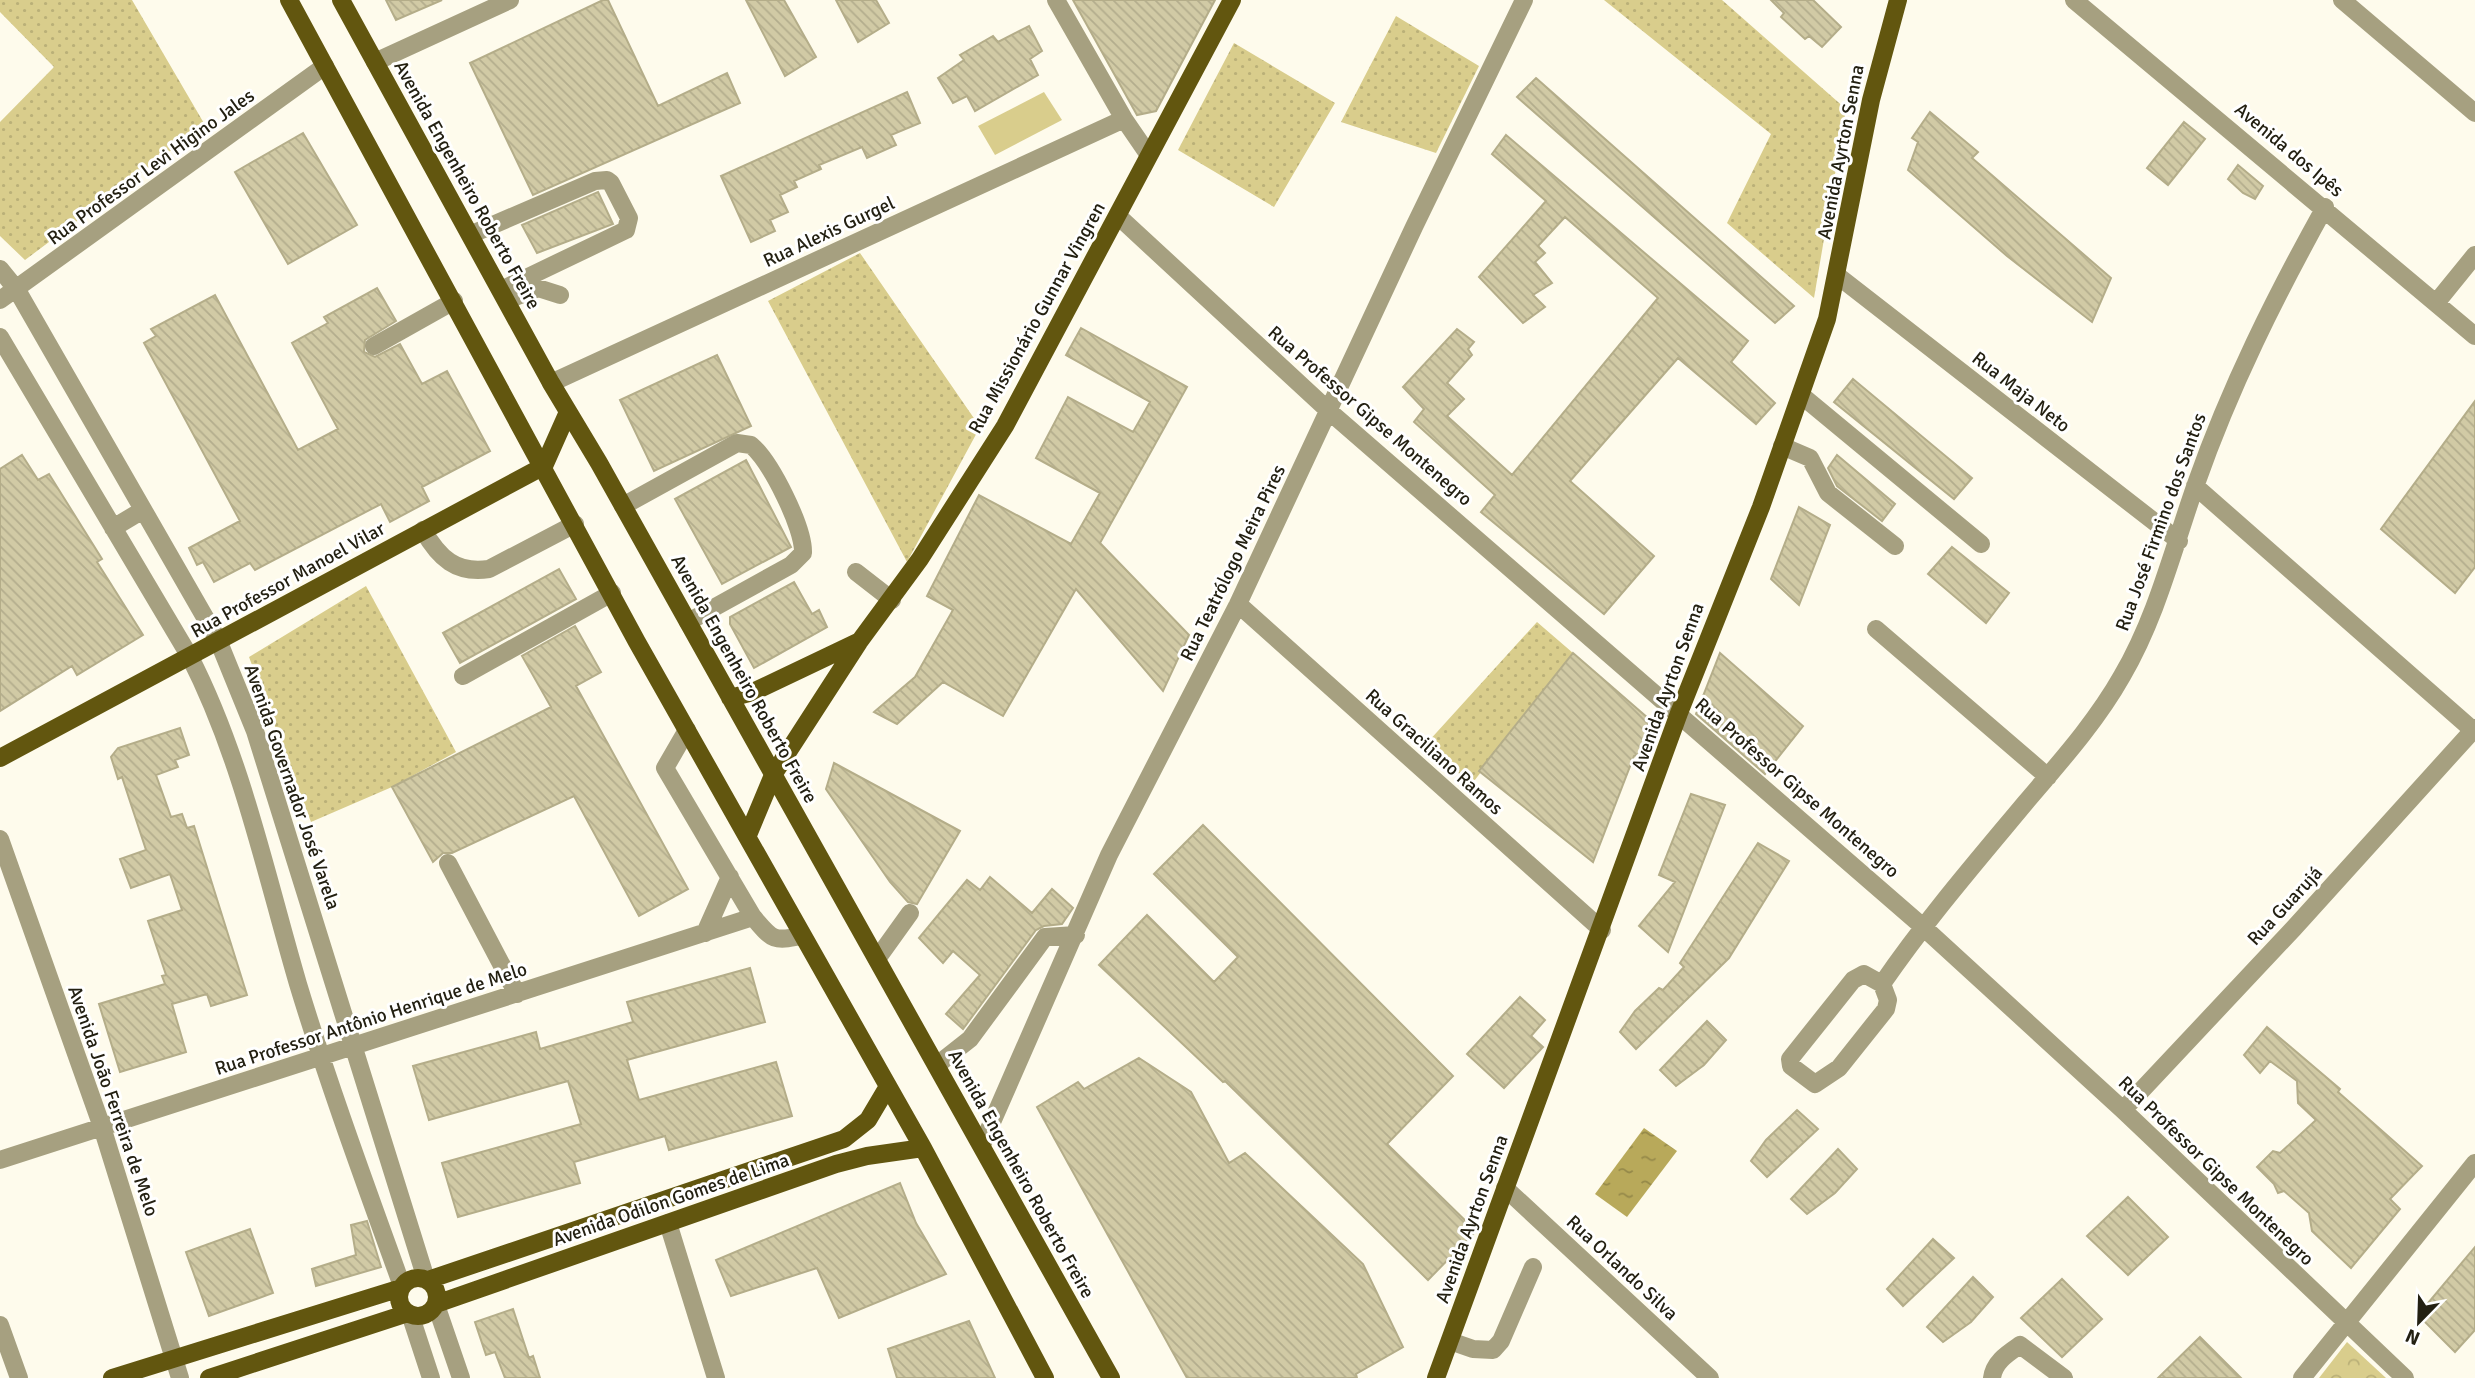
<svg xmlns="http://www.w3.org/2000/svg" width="2475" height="1378" viewBox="0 0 2475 1378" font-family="Signika,sans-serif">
<defs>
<pattern id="grass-dots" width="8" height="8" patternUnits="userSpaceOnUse" patternTransform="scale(1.75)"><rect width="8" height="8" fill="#d9cd8c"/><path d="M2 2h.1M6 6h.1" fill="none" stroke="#bab078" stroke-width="1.8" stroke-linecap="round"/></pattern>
<pattern id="forest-crowns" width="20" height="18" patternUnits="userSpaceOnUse" patternTransform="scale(1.75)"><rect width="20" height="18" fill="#d9cd8c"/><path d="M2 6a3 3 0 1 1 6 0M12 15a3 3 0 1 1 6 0" fill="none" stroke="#bab078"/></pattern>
<pattern id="water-ripples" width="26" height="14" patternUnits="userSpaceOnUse" patternTransform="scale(1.75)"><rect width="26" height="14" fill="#b8a95a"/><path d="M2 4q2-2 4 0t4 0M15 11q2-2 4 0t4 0" fill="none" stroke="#958949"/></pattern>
<pattern id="building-back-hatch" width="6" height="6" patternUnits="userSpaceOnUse" patternTransform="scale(1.75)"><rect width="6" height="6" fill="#d1caa5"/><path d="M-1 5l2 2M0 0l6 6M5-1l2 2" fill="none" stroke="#b3ad8d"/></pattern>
</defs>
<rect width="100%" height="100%" fill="#fefbec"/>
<path fill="url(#grass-dots)" d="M0,0H132L205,125L25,260L0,236V122L54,67L0,12Z
M1604,0H1722L1846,109L1814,298L1727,223L1771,134Z
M1396,16L1479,66L1436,153L1341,122Z
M1234,43L1335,103L1274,207L1178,150Z
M860,253L980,427L907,562L768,301Z
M366,586L456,752L392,787L311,822L249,657Z
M1537,622L1573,653L1471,785L1427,743Z"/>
<path fill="url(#forest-crowns)" d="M2347,1342L2386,1378H2319Z"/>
<path fill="#d9cd8c" d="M1044,92L1062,120L995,155L978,126Z"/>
<path fill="url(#water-ripples)" d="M1644,1128L1677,1151L1627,1217L1595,1194Z"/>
<path fill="url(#building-back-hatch)" stroke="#b4ad89" stroke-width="2" d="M386,0H442L396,20Z
M603,0H608L658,106L727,73L740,103L533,195L470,63Z
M746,0H784L816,57L785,76Z
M836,0H876L889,23L858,42Z
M1073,0H1215L1156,111L1137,115Z
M1771,0H1813L1841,27L1822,47L1809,36L1805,39L1781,17L1784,13Z
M1029,26L1042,51L1030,59L1038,75L975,111L967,96L953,103L938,78L964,60L960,55L993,36L998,42Z
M1536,78L1794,306L1775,323L1517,97Z
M907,92L920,123L891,135L896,145L867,158L862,147L819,165L821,169L794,181L797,187L780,195L788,212L770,220L775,231L751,242L721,176Z
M1930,112L1978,152L1972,158L2111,278L2092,322L2007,256L1908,170L1918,142L1912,138Z
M2184,122L2205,139L2168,185L2147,168Z
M303,133L357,225L288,264L235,172Z
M1506,135L1748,341L1731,362L1775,403L1756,424L1678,358L1570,481L1654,556L1604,614L1481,512L1495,495L1414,422L1424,409L1403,387L1457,329L1474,342L1468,349L1472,355L1447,383L1464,399L1447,416L1512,475L1658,298L1565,217L1538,246L1545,253L1535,262L1552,283L1533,295L1545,307L1523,323L1479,277L1546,201L1492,154Z
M2238,165L2263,186L2255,199L2243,193L2228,179Z
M598,192L613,224L537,253L522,225Z
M377,288L396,321L365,340L364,352L375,357L400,344L422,384L447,371L490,451L422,487L429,501L390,522L381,504L255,570L250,563L214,582L203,562L197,565L189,548L240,521L144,343L156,336L151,329L215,295L298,450L338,429L292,343L328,323L324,317Z
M1081,328L1187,387L1100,543L1189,635L1163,691L1076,589L1003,716L943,682L897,724L874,712L915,677L953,610L927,596L979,495L1071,544L1100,493L1036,458L1068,397L1133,432L1150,402L1066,355Z
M717,355L751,426L654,471L620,400Z
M1853,379L1972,478L1954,499L1834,402Z
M2475,401V567L2455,593L2381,529Z
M22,455L38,480L49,474L102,559L97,562L143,635L77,675L72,666L0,711V469Z
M1837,455L1895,504L1882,521L1837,486L1828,468Z
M746,460L791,547L722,584L675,499Z
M1799,507L1830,525L1799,605L1771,579Z
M1952,547L2009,593L1986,623L1928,574Z
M559,569L576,599L460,663L443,633Z
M794,582L812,614L819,610L827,627L754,668L730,624V617Z
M575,626L601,672L576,686L688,889L639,916L574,796L452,853H443L433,862L392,787L551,707L522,656Z
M1573,653L1649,719L1646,751L1634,756L1593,862L1479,771Z
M1720,653L1803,726L1765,774L1696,714Z
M180,728L189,755L175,760L178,767L156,775L171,817L182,814L187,828L194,826L247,995L211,1006L207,994L172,1004L186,1052L120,1072L99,1004L165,984L162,976L166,975L148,921L182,910L170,874L131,888L120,859L146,850L122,777L118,779L111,757L118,748Z
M834,763L960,831L917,904L908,902L890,882L826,789Z
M1691,794L1725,805L1668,952L1639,926L1675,882L1659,875Z
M1203,825L1453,1076L1387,1144L1476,1231L1428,1280L1225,1081L1223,1082L1099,965L1147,915L1214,982L1238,957L1154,874Z
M1758,843L1789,861L1729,958L1636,1049L1620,1032L1635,1011L1659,988L1663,990L1684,967L1680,963Z
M990,877L1032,913L1052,889L1073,908L1062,924L1044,926L1036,930L963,1029L946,1014L980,975L953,951L943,963L919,938L967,880L980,890Z
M750,968L765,1022L627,1060L639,1100L776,1062L792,1116L669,1150L665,1136L574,1162L580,1183L458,1217L442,1163L581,1124L568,1081L429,1120L413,1066L536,1032L540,1049L633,1022L627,1002Z
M1520,997L1545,1020L1531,1036L1543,1047L1504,1088L1467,1054Z
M1707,1021L1726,1040L1704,1065L1676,1086L1660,1070Z
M2267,1027L2340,1089L2338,1092L2422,1166L2390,1199L2400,1209L2351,1268L2312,1231L2309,1213L2284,1191L2278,1193L2274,1184L2257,1167L2273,1151L2280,1153L2316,1120L2298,1103L2297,1081L2270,1061L2260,1073L2244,1055Z
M1139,1058L1191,1092L1229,1163L1245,1153L1363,1264L1403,1347L1356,1374L1357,1378H1187L1037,1107L1078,1082L1084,1089Z
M1797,1110L1818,1129L1767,1177L1751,1161L1766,1140Z
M1838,1149L1857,1169L1835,1193L1807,1214L1791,1199Z
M900,1183L916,1223L946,1274L839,1318L817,1268L731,1296L716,1260Z
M2128,1197L2168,1237L2128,1275L2087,1236Z
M367,1221L381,1267L316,1286L312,1269L356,1255L351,1225Z
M250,1229L273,1293L209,1316L186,1252Z
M1933,1239L1954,1258L1903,1306L1887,1289Z
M2475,1247V1330L2455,1352L2418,1315Z
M1973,1277L1993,1297L1971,1322L1943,1342L1927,1327Z
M2062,1279L2102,1319L2062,1357L2021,1318Z
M513,1309L529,1358L533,1356L540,1378H505L495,1352L486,1355L475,1322Z
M969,1321L995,1378H897L888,1349Z
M2200,1337L2241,1378H2158Z"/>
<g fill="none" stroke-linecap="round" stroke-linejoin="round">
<path stroke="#a6a080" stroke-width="18" d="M1056,0L1124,119L1148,154
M2074,0L2475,336
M2342,0L2475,113
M375,62L510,0
M1118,216L1330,412L1922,926L2123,1110L2405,1378
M472,234L595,181L607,180L611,183L629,218L626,230L501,290
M0,269L17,290L218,640L255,731L426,1279
M1838,276L2179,541
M0,300L325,66
M507,300L538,288L560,295
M2436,303L2475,255
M0,337L190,657C242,759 266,875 298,984C329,1086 366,1186 402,1286
M374,346L454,301
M551,383L1124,119
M1801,395L1981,544
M1782,446L1810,458L1828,493L1895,546
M2195,486L2475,732
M623,506L737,443L751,445C771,462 804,528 803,553L791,565L688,622
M113,528L143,510
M423,530C439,558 456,574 489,569L575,524
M856,572L892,600
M1238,604L1602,930
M1876,629L2048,777
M463,676L612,593
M687,730L665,768L753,917C772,939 772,942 801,936
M0,839L102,1127L180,1378
M448,863L517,994
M705,933L730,877
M877,959L910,913
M1882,984L1888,1000L1886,1009L1839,1068L1815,1084L1791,1066L1790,1059L1853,980L1864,974L1882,984C1926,920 1976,862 2026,802C2060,762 2096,722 2122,676C2157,616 2173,549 2196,484C2230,387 2275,297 2325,207
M937,1065L970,1039L1045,937L1076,935
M2123,1110L2294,928L2475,728
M982,1145L1109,855L1238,604L1414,227L1524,0
M0,1160L753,917
M1505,1188L1710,1378
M668,1223L716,1378
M436,1305L461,1378
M410,1314L431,1378
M0,1325L19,1378
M1450,1341L1473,1349L1493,1350L1501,1341L1533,1267
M1992,1378C1994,1362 2007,1354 2020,1345L2064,1378
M2302,1378L2475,1163"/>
<path stroke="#62560f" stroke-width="18" d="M289,0L637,642L923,1148L1045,1378
M341,0L551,383L599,463L1111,1378
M730,698L753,692L858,642
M0,758L544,466L568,412
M748,835L773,775L859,642L920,559L1005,426L1232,0
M399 1297a19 19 0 1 1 38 0a19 19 0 1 1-38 0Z
M428,1280L844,1139L868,1120L887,1088
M436,1304L836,1164L867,1156L923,1148
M112,1378L401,1288
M209,1378L408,1313
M1436,1378L1679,713L1761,507L1827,319L1871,100L1898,0"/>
</g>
<g text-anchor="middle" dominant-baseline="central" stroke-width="6" stroke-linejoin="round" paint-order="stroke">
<g font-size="19" fill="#232012" stroke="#fff">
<text transform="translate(2289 150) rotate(40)">Avenida dos Ipês</text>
<text transform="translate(1841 152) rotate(-79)">Avenida Ayrton Senna</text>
<text transform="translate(151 167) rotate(-36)">Rua Professor Levi Higino Jales</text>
<text transform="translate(467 185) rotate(61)">Avenida Engenheiro Roberto Freire</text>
<text transform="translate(829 232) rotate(-25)">Rua Alexis Gurgel</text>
<text transform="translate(1037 318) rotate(-61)">Rua Missionário Gunnar Vingren</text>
<text transform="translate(2021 392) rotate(38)">Rua Maja Neto</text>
<text transform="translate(1370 416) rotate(41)">Rua Professor Gipse Montenegro</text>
<text transform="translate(2161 522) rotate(-70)">Rua José Firmino dos Santos</text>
<text transform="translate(1233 563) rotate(-64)">Rua Teatrólogo Meira Pires</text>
<text transform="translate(288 580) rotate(-29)">Rua Professor Manoel Vilar</text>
<text transform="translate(744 679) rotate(61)">Avenida Engenheiro Roberto Freire</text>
<text transform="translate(1668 687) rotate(-70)">Avenida Ayrton Senna</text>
<text transform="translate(1434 752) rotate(42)">Rua Graciliano Ramos</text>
<text transform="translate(292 787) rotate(71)">Avenida Governador José Varela</text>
<text transform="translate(1797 788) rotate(41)">Rua Professor Gipse Montenegro</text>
<text transform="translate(2285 906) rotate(-47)">Rua Guarujá</text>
<text transform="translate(371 1019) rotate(-18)">Rua Professor Antônio Henrique de Melo</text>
<text transform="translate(113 1101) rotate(71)">Avenida João Ferreira de Melo</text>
<text transform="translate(2216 1171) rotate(44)">Rua Professor Gipse Montenegro</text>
<text transform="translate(1021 1174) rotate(61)">Avenida Engenheiro Roberto Freire</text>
<text transform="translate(671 1200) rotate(-19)">Avenida Odilon Gomes de Lima</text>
<text transform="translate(1472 1219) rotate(-70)">Avenida Ayrton Senna</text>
<text transform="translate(1622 1268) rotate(43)">Rua Orlando Silva</text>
</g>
</g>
<g transform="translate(2419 1322) rotate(203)" stroke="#ffffff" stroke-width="5" paint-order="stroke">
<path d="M0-5L12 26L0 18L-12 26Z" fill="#232012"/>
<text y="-10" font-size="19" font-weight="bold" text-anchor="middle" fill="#232012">N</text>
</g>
</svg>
